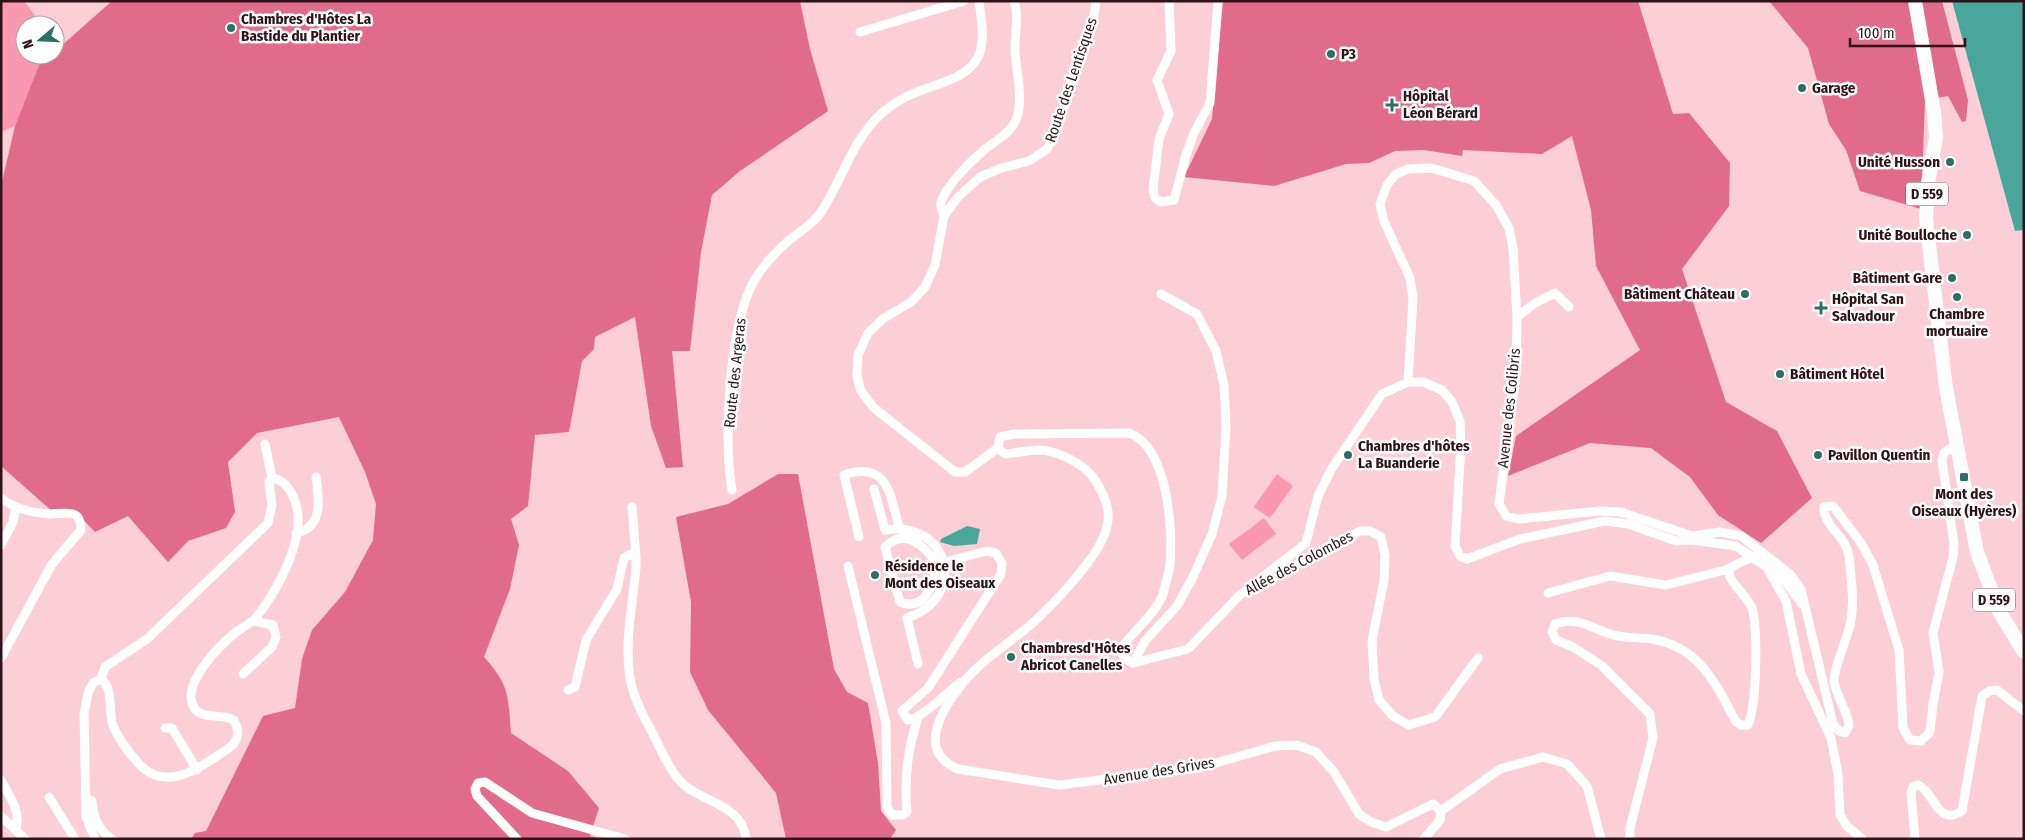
<svg xmlns="http://www.w3.org/2000/svg" width="2025" height="840" viewBox="0 0 2025 840" font-family="'Fira Sans Condensed',sans-serif">
<rect width="100%" height="100%" fill="#fcced7"/>
<path fill="#fa98b1" d="M1,1H24L42,25H25V55H43L15,126L1,132Z
M1277,474L1293,486L1270,518L1254,507Z
M1264,518L1276,534L1242,560L1229,544Z"/>
<path fill="#e16b8c" d="M112,1H800L810,49L828,111L740,171L712,195L701,252L690,351H672L683,467L666,468L651,426L635,317L595,337L594,349L582,361L569,432L535,435L528,506L511,519L519,545L510,589L484,657C510,686 508,696 511,733L568,771L599,808L590,836L600,839H191L195,833L206,831L263,716L295,708L302,659L312,630L345,592L373,540L376,504L365,472L339,417L257,433L228,462L235,512L226,528L188,541L168,562L128,516L95,532L75,511L53,512L1,466V186L15,126L43,55H55V42L60,47Z
M1223,1H1638L1673,114L1689,113L1730,163L1729,206L1682,269L1726,402L1777,431L1812,498L1761,543L1718,515L1690,477L1651,448L1590,443L1508,476L1516,436L1640,350L1596,266L1591,210L1572,136L1542,154L1463,150L1462,156L1424,150L1395,151L1369,163L1346,164L1274,186L1184,177L1212,119Z
M1769,1H1942L1968,100L1966,121L1962,122L1948,96L1925,100L1921,209L1860,191L1846,150L1829,124L1808,48Z
M778,474H798L834,669L847,692L868,703L878,763L881,811L896,830L890,839H786L776,793L708,710L690,672L691,602L676,517L728,504Z"/>
<path fill="#49a69b" d="M1952,1H2024V230L2015,231Z
M967,526L980,529L977,544L954,546L940,542L941,539Z"/>
<g fill="none" stroke-linecap="round" stroke-linejoin="round">
<path stroke="#fff" stroke-width="9" d="M1169,1L1171,51L1157,80L1169,114L1159,139L1153,190L1155,198L1161,202L1174,200L1186,155L1194,133L1210,103L1218,1
M860,32L964,1
M944,216C942,212 940,207 941,202C946,186 970,162 983,151C994,141 1009,135 1016,120C1024,98 1016,73 1015,51C1014,34 1020,17 1014,1
M1517,317L1535,303L1555,293L1569,307
M1408,382L1413,298L1410,278L1384,221L1380,204L1387,185L1396,174L1408,169L1432,168L1474,181L1496,205L1509,228L1513,248L1517,317L1516,374L1499,504L1506,516L1518,519L1600,511L1621,512L1692,536L1720,532L1741,536L1790,574L1801,589L1833,724L1839,731L1845,733L1849,726C1848,710 1835,696 1834,680C1834,668 1847,639 1850,625C1855,604 1851,577 1849,556C1847,537 1823,526 1824,507L1833,506L1861,543L1873,565L1899,650L1903,728L1910,740L1921,741L1930,732L1933,704L1939,672L1933,633L1953,557L1954,544L1942,460L1944,453L1949,449H1959
M265,444L272,478
M998,448L965,472H955L874,408L861,391L857,376L858,355L868,333L884,318L911,302L925,287L935,265L944,216L958,197L980,177L1001,168L1029,161L1047,149L1057,130L1094,15L1096,1
M272,478C284,480 291,490 295,501C308,537 277,591 255,619C250,624 242,627 236,632C220,645 185,680 192,703C197,721 220,713 234,720C237,727 240,734 235,742C232,747 223,752 217,756C194,772 163,790 139,764C129,753 119,739 113,726C108,712 114,688 101,679L105,667L147,639L268,523L272,505L269,482Z
M874,489L885,530C951,520 968,598 907,618L918,664
M732,490C723,440 729,323 755,279C763,266 776,252 787,242C799,232 815,223 823,209C843,177 853,139 882,113C888,108 896,102 904,98C926,85 966,82 978,57C986,41 981,18 979,1
M1,498C14,508 33,513 49,514C56,514 66,512 73,514C80,516 81,523 81,530L52,564L1,658
M632,507L636,557
M296,533C324,527 319,498 316,477
M859,537L844,475C888,460 890,495 899,527
M1,545L13,522L16,507
M937,564C934,584 925,612 900,602L885,547C905,527 925,546 937,564L987,551L996,553L1002,563L1001,574L928,688L902,711L908,720C924,717 946,693 961,682
M848,566L886,723L887,807L892,815H903L907,812C904,779 907,750 918,718
M1766,566L1786,601L1801,674L1831,738L1838,774L1840,815L1847,826L1862,839
M1729,569C1737,562 1745,562 1754,556
M1262,583L1360,531H1370L1381,537L1385,555L1384,580L1372,641L1374,679L1379,700L1394,717L1409,725L1435,717L1478,658
M1548,593L1610,576L1666,585L1729,569
M1133,663C1127,660 1121,657 1122,649C1124,639 1157,614 1163,594C1165,585 1169,574 1170,564C1173,529 1168,447 1129,433L1014,434L1000,437L998,448L1005,454C1016,453 1029,450 1040,450C1058,451 1085,464 1095,480C1104,495 1111,508 1107,526C1102,553 1059,598 1039,617C1018,638 990,653 969,676C948,700 911,750 958,769L1059,785L1198,768L1275,746L1297,745L1316,752L1334,772L1359,814L1371,822L1386,827L1433,804L1441,811
M1133,663L1188,649L1240,595L1306,543L1318,496L1332,468L1382,394L1408,382H1423L1442,390L1452,402L1460,421L1461,445L1455,546L1460,556L1467,559L1520,539L1605,521L1628,524L1676,541L1692,540L1736,546L1783,578L1802,604
M1133,663L1145,641L1177,606L1193,577L1212,534L1222,496L1226,426L1224,385L1216,351L1197,314L1161,294
M243,674L272,647L276,637L273,625L253,621
M568,690L575,687L586,640L617,589L624,558L631,554L636,557V567C633,603 624,642 630,678C634,700 645,719 655,738C662,752 669,769 680,781C700,803 743,803 746,839
M165,728H172L197,770
M1,780C9,796 21,810 16,828
M49,797L75,839
M85,797L92,801C94,818 97,829 112,839
M1441,811L1500,769L1543,757L1567,764L1587,786L1601,839
M1,816L25,839
M95,839L86,817L84,714L88,693L93,683L101,679
M517,839L477,796L475,789L478,783L485,782L532,813L625,839
M1424,839L1440,820L1441,811
M1630,839V828L1653,738L1650,714L1601,665L1573,647L1556,640L1552,632L1555,624C1576,616 1590,627 1610,634C1623,639 1638,637 1652,639C1700,647 1716,684 1736,722L1741,725H1748C1757,705 1758,629 1752,608C1747,595 1727,582 1729,569
M1915,839L1911,793L1913,787L1918,785C1936,793 1936,827 1962,811L1982,696L1989,691L1997,690L2024,711"/>
<path stroke="#fff" stroke-width="14" d="M1915,1L1934,112L1936,137L1928,183L1926,219L1946,388L1977,552L1999,611L2024,652"/>
</g>
<g fill="#297067" stroke="#fdfdfd" stroke-width="2">
<circle cx="231" cy="28" r="5"/>
<circle cx="1331" cy="54" r="5"/>
<circle cx="1802" cy="88" r="5"/>
<path d="M1389.5 97.5h5v5h5v5h-5v5h-5v-5h-5v-5h5z"/>
<circle cx="1950" cy="162" r="5"/>
<circle cx="1967" cy="235" r="5"/>
<circle cx="1952" cy="278" r="5"/>
<circle cx="1745" cy="294" r="5"/>
<circle cx="1957" cy="297" r="5"/>
<path d="M1818.5 300.5h5v5h5v5h-5v5h-5v-5h-5v-5h5z"/>
<circle cx="1780" cy="374" r="5"/>
<circle cx="1348" cy="455" r="5"/>
<circle cx="1818" cy="455" r="5"/>
<rect x="1959" y="472" width="10" height="10" rx="2.5"/>
<circle cx="875" cy="575" r="5"/>
<circle cx="1011" cy="657" r="5"/>
</g>
<g text-anchor="middle" dominant-baseline="central" stroke-width="5" stroke-linejoin="round" paint-order="stroke">
<g fill="#fdfdfd" stroke="#6c595e" stroke-width="1">
<rect x="1906" y="182.5" width="42" height="23" rx="4"/>
<rect x="1973" y="588.5" width="42" height="23" rx="4"/>
</g>
<g font-size="14" font-weight="bold" fill="#2e131a">
<text x="1927" y="194">D 559</text>
<text x="1994" y="600">D 559</text>
</g>
<g font-size="15" font-weight="bold" fill="#2e131a" stroke="#fdfdfd" text-anchor="start">
<text x="241" y="19">Chambres d'Hôtes La<tspan x="241" dy="17">Bastide du Plantier</tspan></text>
<text x="1341" y="54">P3</text>
<text x="1812" y="88">Garage</text>
<text x="1403" y="96">Hôpital<tspan x="1403" dy="17">Léon Bérard</tspan></text>
<text x="1940" y="162" text-anchor="end">Unité Husson</text>
<text x="1957" y="235" text-anchor="end">Unité Boulloche</text>
<text x="1942" y="278" text-anchor="end">Bâtiment Gare</text>
<text x="1735" y="294" text-anchor="end">Bâtiment Château</text>
<text x="1832" y="299">Hôpital San<tspan x="1832" dy="17">Salvadour</tspan></text>
<text x="1957" y="314" text-anchor="middle">Chambre<tspan x="1957" dy="17">mortuaire</tspan></text>
<text x="1790" y="374">Bâtiment Hôtel</text>
<text x="1358" y="446">Chambres d'hôtes<tspan x="1358" dy="17">La Buanderie</tspan></text>
<text x="1828" y="455">Pavillon Quentin</text>
<text x="1964" y="494" text-anchor="middle">Mont des<tspan x="1964" dy="17">Oiseaux (Hyères)</tspan></text>
<text x="885" y="566">Résidence le<tspan x="885" dy="17">Mont des Oiseaux</tspan></text>
<text x="1021" y="648">Chambresd'Hôtes<tspan x="1021" dy="17">Abricot Canelles</tspan></text>
</g>
<g font-size="15" fill="#2e131a" stroke="#fdfdfd">
<text transform="translate(1071 80) rotate(-71)">Route des Lentisques</text>
<text transform="translate(735 373) rotate(-84)">Route des Argeras</text>
<text transform="translate(1509 408) rotate(-84)">Avenue des Colibris</text>
<text transform="translate(1299 563) rotate(-28)">Allée des Colombes</text>
<text transform="translate(1159 771) rotate(-9)">Avenue des Grives</text>
</g>
</g>
<rect width="2025" height="840" fill="none" stroke="#2e131a" stroke-width="5"/>
<g transform="translate(40 40) rotate(251)"><circle r="24" fill="#fdfdfd" stroke="#aa9fa2"/>
<path d="M0-4L9 19L0 12L-9 19Z" fill="#297067"/>
<text y="-8" font-size="14" font-weight="bold" text-anchor="middle" fill="#2e131a">N</text>
</g>
<path d="M1850 38v8h115v-8" fill="none" stroke="#2e131a" stroke-width="2.5"/>
<text x="1858" y="38" font-size="15" fill="#2e131a" stroke="#fdfdfd" stroke-width="4" paint-order="stroke">100 m</text>
</svg>
